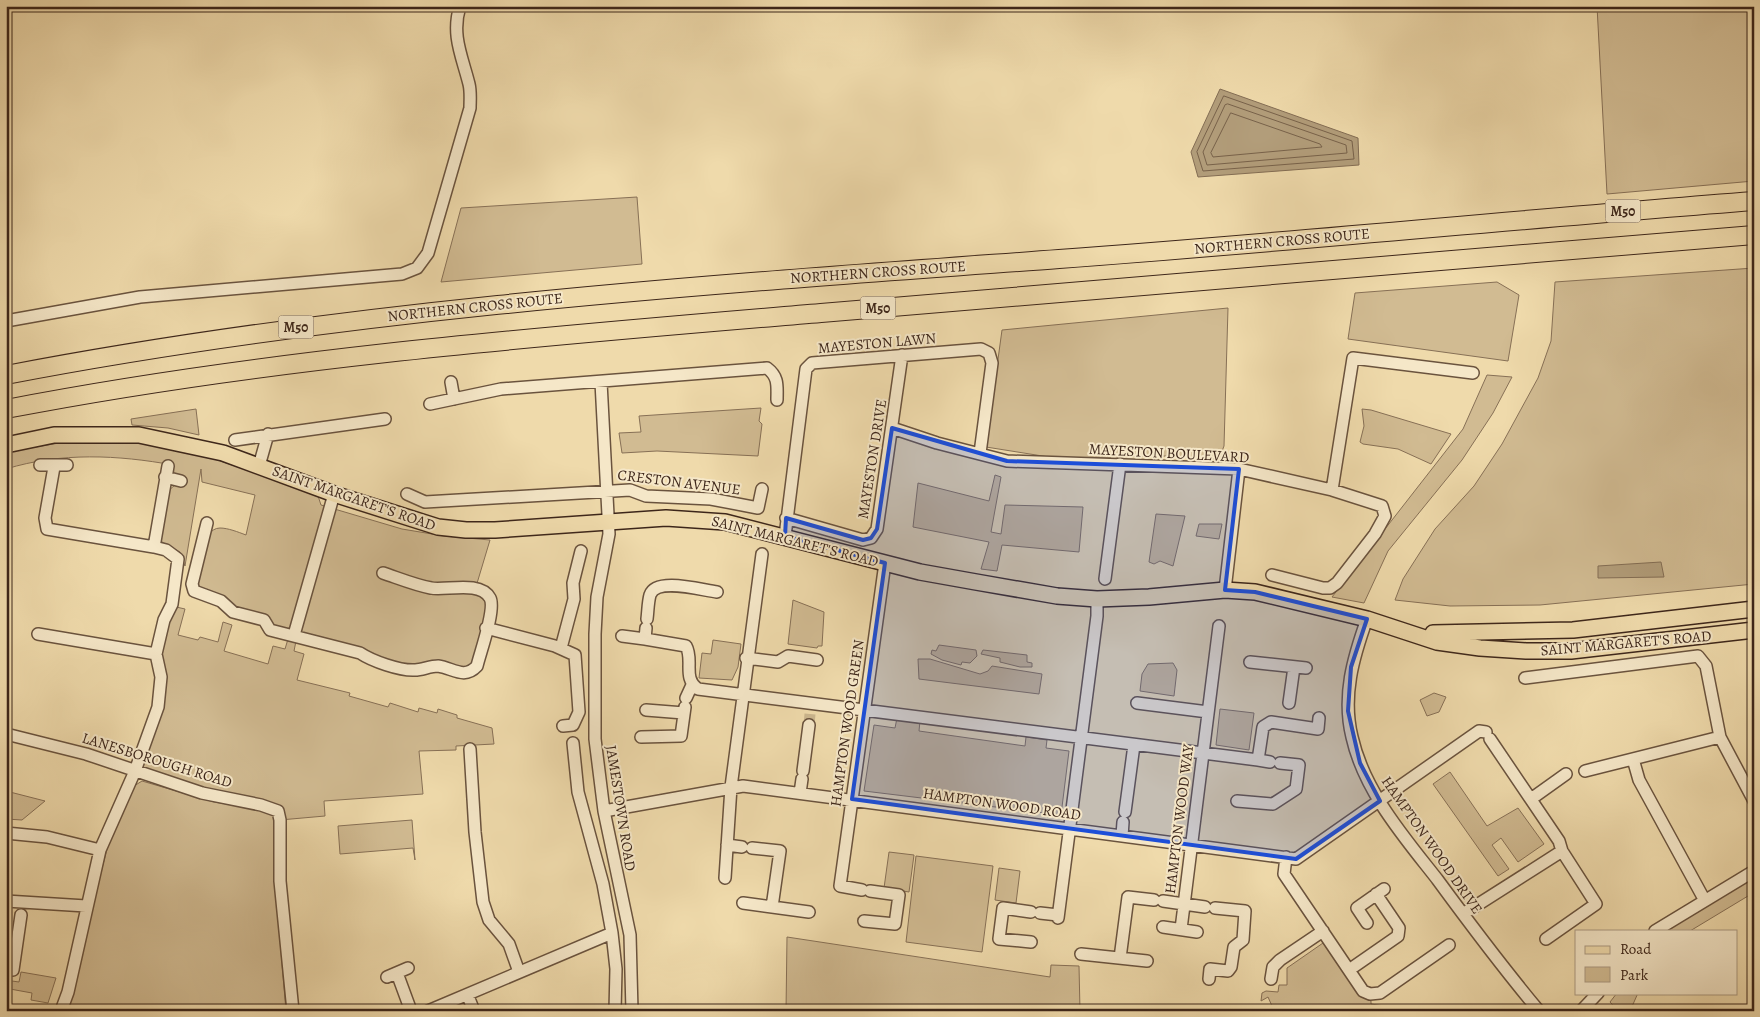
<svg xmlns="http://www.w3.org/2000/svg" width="1760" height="1017" viewBox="0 0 1760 1017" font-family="Alegreya,serif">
<rect width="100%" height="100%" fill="#efdaab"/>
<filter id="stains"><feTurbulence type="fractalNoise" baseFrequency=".004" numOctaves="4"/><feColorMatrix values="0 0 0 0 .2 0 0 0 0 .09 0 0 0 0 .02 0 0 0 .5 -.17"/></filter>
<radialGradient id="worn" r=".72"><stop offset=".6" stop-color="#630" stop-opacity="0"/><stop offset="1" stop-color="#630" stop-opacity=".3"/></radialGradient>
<path fill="#d1bb92" stroke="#877056" d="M1597,6H1754V181L1607,194Z
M637,197L642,264L441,282L461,208Z
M1754,268V584L1540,605L1450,606L1395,600L1403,579L1435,529L1474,486L1502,444L1538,378L1551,341L1555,282Z
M1497,282L1519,295L1508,361L1348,339L1355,293Z
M1228,308L1224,446L1219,459L1168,456L1055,458L986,447L1002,330Z
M1487,375L1512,377L1493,413L1462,460L1388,551L1364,603L1332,597L1463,429Z
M761,408L759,421L762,424L758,456L657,451L622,453L619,433L641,432L639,416Z
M196,409L199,435L168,428L132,425L131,419Z
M1362,409L1371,410L1451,434L1431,464L1398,449L1363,444L1360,442L1364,426Z
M71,441L140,442L200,454L314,493L318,496L321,505L402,529L444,536L490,540L475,590L490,599L471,672L437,666L414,670L270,629L234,612L197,589C199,573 200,528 220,528C228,528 238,532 246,535L255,495L202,482L201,469L185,566L180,552L162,542L160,538L168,491L175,485L173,465C118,455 61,452 6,469V452Z
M995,475L1001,477L991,532L1001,534L1005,505L1083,507L1079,552L1002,545L997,571L981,569L989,542L913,527L918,483L989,501Z
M1156,514L1185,516L1173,566L1160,561L1154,564L1149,562Z
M1199,524H1222L1219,539L1196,536Z
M793,600L824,612L822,646H818L817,648L788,644Z
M172,606L185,609L178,635L198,640L200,637L218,642L223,622L232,625L224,651L268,664L273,646L285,649L288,639L296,641L294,651L304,654L297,680L350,693L349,696L388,707L390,703L418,712L419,708L437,713L438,709L457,715V718L492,728L494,744L456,746V750L419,751L423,794L324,801L325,816L280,820L277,811L135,771L158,707L156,654Z
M713,640L741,644L738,667L732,680L699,678L702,653L711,654Z
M939,645L976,650L977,656L970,663L962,662L961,665L942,660L931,654L932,650L936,651Z
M983,650L1027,655V662L1032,663V667H1020L1000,662V658L981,654Z
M918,659H930L980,674L988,671L992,666L1042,674L1039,694L919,679Z
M1173,663L1177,670L1174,696L1140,691L1142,674L1148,664Z
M1434,693L1446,697L1439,712L1427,716L1420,700Z
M1220,709L1254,713L1249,750L1216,745Z
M897,718L920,721L919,731L1025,746L1026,737L1047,740L1046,748L1069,751L1061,815L864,791L874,725L895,728Z
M1450,772L1487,826L1518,808L1544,844L1518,862L1501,838L1492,845L1509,869L1498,876L1433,784Z
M142,781L214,802L265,810L272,814L275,819V881L286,1011H65L107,849L134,786Z
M6,791L45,801L22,820L6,819Z
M412,820L415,860L413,848L340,854L338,826Z
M889,852L914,855L909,892L884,888Z
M916,856L993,866L982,952L906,942Z
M999,868L1020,871L1016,903L995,900Z
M1754,877V903L1748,896L1690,931H1666Z
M787,937L1050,977L1051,965L1079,966L1080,1011H786Z
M1323,943L1360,996L1371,1001V1004L1418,1011H1276L1271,1008L1272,1006L1268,997L1261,1001L1262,993L1266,991L1278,992L1279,985H1287V968Z
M21,972L56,978L48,1003L31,1000L32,993L10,989L12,981L19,982Z
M1617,993H1638L1630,1011H1618L1610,1002Z"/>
<path fill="#b29d7a" stroke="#836d54" d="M1220,89L1358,138L1359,165L1198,177L1191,152Z
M1661,562L1664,577L1598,578V566Z"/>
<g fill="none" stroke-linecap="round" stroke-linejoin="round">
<path stroke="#78624a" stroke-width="1" d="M1224,96L1352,141L1354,159L1203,171L1197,152Z
M1228,104L1346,145L1347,153L1207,165L1203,152L1225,105Z
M1231,113L1320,144L1322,147L1213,157L1211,153Z"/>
<path stroke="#cbb68e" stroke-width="11" stroke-dasharray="11 5.5" stroke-linecap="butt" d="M809,725L810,714"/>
<g stroke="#6a533e" stroke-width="14">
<path id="minor" d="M6,321L140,297L402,274L417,268L428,253L470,108C470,101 471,92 469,84C462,56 451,35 460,6
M451,382L454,399
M601,382L609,534L597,597L595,634V739L604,811L630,935L632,1011
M430,404L501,389L767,368C779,377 777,386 777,400
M892,428L937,443L1007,461L1239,469L1332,490L1382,506L1385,516L1375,534L1337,583L1330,588H1323L1272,575
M235,440L385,419
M40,465H67
M259,466L268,434
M54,467L45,518L47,529L154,547L166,550L178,559L172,604L164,620L156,654
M165,477L181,481
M1332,490L1353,358L1473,373
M407,494L425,502L630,490L646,496L711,499L758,508L762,489
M786,518L863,540L871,538L877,529L902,355
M207,523L192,584L194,591L221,601L233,612L264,620L270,630L360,653C372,661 400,671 415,670C422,670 430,666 438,666C453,668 464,680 477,666C480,653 496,609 490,598C480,580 445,591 431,588C415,585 398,578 383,573
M785,536L806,369L812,363L981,349L989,353L992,363L980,453
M154,547L168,466
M1105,579L1120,464
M1225,590L1239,469
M647,619C648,611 648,602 650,595C656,577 701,590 717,592
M1367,619C1353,658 1342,696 1352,737C1364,791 1404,837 1437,879C1470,924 1503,968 1539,1011
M486,628L555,646L575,655L579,712L573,725L563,726
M646,628L645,639L686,646C694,660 682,678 698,689L1258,760L1263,727L1271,722L1318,729L1319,718
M38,634L156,654L161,677L158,707L135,771L100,850L68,992L61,1011
M294,635L334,494
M622,636L645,639
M561,648L574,599L573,583L581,551
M746,658L778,662L788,656L817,660
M1250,662L1306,668
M1525,678L1698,656L1706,666L1720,737L1754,801
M686,698L692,685
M1137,703L1208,712
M1289,703L1294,667
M646,710L684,713
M6,734L86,754L202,793L261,805L278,811L280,820V881L293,1011
M641,737L681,736L685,707
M1490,739L1559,841L1562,851L1596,904L1546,939
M573,743L578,792L603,884L612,933L616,969L615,1011
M470,749L475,832L483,902L489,920L509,944L519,972
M1633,759L1639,780L1704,899
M1258,760L1270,762
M803,771L809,725
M1585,771L1720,737
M800,793L802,779
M1531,799L1566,774
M1237,801L1273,804L1296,789L1299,765L1280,763
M604,811L743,786L1296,859L1479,731L1486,732
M1125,812L1134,745
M6,833L47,837L100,850
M1122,836L1123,822
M727,845L742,847
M752,848L780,851L772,907
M1286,857L1284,874L1363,991L1370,994L1380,993L1449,945
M725,878L731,787L762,554
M862,890L840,886L885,563
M6,901L86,906
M1163,901L1205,907
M743,903L809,912
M1031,912L1003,908L999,939L1031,942
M1040,913L1058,915
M1463,914L1562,851
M1058,918L1097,616V599
M864,921L895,924L899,895L870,891
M1367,923L1357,908L1384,889
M1163,927L1197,932
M1181,929L1219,626
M1655,931L1754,871
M1081,954L1147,961
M1120,958L1128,897L1154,900
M6,969L13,970L21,915
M1349,970L1398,936L1399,928L1376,894
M397,973L411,1011
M387,977L408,968
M1209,979L1210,969L1228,971L1231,967L1234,947L1243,940L1245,911L1215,908
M1271,979L1273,967L1280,960L1323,931
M468,996L474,1011
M428,1011L612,933
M1581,1011L1598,993"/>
</g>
<g stroke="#3d261a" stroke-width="18">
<path id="major" d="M6,445L54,435H139L223,453L334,494L438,527L466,530H495L666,518L725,522L920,572L976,582L1057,596L1097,599L1149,597L1225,590L1255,592L1367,619L1437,642L1480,648L1526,651H1571L1754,630
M1433,633L1573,630L1754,609"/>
</g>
<g stroke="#3d261a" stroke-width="20">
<path id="highway" d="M6,375C354,308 706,285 1059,259C1291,242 1522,219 1754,201
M6,409C275,357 549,336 821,313C1132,286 1443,261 1754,235"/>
</g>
<use href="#minor" stroke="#f5e7c8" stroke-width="11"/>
<use href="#major" stroke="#efdaab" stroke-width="15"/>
<use href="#highway" stroke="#efdaab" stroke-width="18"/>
</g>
<path fill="#1d4ed8" fill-opacity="0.2" stroke="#1d4ed8" stroke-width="4" stroke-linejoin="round" d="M892,428L1007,461L1239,469L1225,590L1255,592L1367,619L1351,667L1348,711L1360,763L1380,801L1296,859L852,799L885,563L785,536L786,518L863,540L871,538L877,529Z"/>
<g text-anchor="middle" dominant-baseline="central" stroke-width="4" stroke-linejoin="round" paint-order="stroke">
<g fill="#f5e7c8" stroke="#74604e" stroke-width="1">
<rect x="1605.5" y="199.5" width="35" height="23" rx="4"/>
<rect x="860.5" y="296.5" width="35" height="23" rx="4"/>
<rect x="278.5" y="315.5" width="35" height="23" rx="4"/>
</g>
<g font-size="14" font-weight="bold" fill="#3d261a">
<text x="1623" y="211">M50</text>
<text x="878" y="308">M50</text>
<text x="296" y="327">M50</text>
</g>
<g font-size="15" fill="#3d261a" stroke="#f5e7c8">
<text transform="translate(1282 241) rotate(-5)">NORTHERN CROSS ROUTE</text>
<text transform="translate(878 272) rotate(-4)">NORTHERN CROSS ROUTE</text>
<text transform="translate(475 307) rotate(-6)">NORTHERN CROSS ROUTE</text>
<text transform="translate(877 343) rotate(-5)">MAYESTON LAWN</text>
<text transform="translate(1169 453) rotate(3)">MAYESTON BOULEVARD</text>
<text transform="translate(872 459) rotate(-81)">MAYESTON DRIVE</text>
<text transform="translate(679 482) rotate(7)">CRESTON AVENUE</text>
<text transform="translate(354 498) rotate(19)">SAINT MARGARET'S ROAD</text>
<text transform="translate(795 541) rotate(14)">SAINT MARGARET'S ROAD</text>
<text transform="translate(1626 643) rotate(-5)">SAINT MARGARET'S ROAD</text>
<text transform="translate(847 723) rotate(-82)">HAMPTON WOOD GREEN</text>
<text transform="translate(157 760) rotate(17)">LANESBOROUGH ROAD</text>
<text transform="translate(1002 804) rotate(8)">HAMPTON WOOD ROAD</text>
<text transform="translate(621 808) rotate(81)">JAMESTOWN ROAD</text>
<text transform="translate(1179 819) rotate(-83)">HAMPTON WOOD WAY</text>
<text transform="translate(1432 845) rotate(55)">HAMPTON WOOD DRIVE</text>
</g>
</g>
<rect width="1760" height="1017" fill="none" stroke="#efdaab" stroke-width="25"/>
<rect x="8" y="8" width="1745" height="1002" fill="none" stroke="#3d261a" stroke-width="2.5"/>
<rect x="12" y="12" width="1735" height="992" fill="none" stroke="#3d261a"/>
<rect x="1575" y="930" width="162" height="65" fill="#f5e7c8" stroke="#ab9a82"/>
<rect x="1585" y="946" width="25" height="8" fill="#efdaab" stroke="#ab9a82"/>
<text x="1620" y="954" font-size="15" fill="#3d261a">Road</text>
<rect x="1585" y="967" width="25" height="15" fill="#d1bb92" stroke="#ab9a82"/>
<text x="1620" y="980" font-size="15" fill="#3d261a">Park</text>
<rect width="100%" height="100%" filter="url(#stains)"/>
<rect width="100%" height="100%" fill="url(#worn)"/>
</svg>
